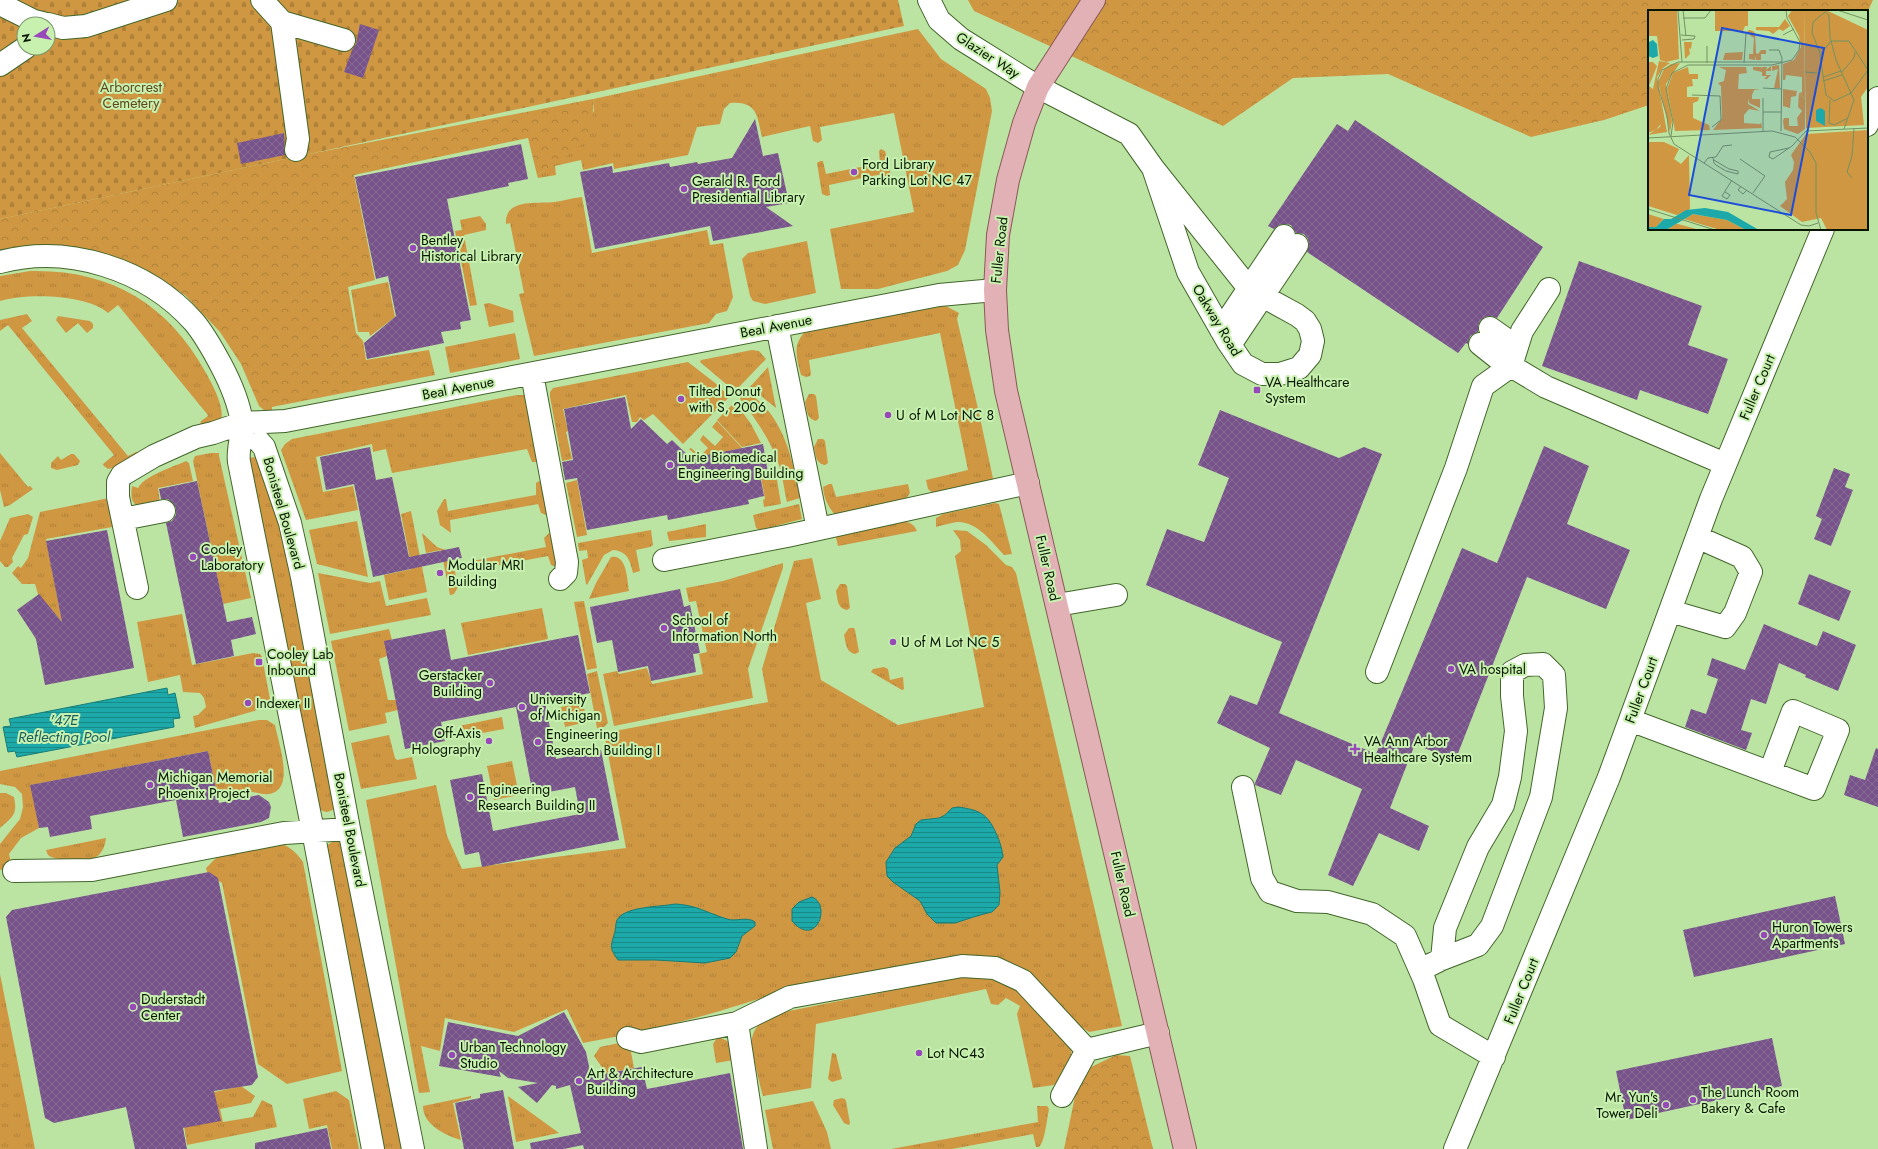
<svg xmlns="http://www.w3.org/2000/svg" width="1878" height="1149" viewBox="0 0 1878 1149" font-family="Jost,sans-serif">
<defs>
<pattern id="grass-tufts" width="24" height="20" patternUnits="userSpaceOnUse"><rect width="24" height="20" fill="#cf9742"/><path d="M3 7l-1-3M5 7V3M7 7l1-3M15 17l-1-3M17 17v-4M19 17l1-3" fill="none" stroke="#b08138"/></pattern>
<pattern id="forest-crowns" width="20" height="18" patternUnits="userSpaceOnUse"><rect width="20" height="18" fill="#cf9742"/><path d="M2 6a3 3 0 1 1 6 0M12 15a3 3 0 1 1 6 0" fill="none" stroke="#b08138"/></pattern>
<pattern id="cemetery-stones" width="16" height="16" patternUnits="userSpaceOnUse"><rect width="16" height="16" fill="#cf9742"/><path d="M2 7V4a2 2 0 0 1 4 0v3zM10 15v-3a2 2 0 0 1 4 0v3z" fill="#b08138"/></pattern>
<pattern id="water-rules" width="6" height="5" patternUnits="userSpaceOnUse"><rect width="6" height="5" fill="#1da9a9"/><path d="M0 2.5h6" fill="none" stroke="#188987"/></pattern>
<pattern id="building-cross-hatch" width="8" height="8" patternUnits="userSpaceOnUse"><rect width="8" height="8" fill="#78528a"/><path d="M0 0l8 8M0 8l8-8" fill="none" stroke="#876c94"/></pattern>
</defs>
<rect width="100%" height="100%" fill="#bbe4a3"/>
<path fill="url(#grass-tufts)" d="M918,29L941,59L986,89L990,98L992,111L965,250L958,265L947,271L878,289H841L830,229L914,212L894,113L820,127L822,140L818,143L813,141L810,126L762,137C757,115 757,101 730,103L724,109L720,124L697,127L688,155L614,169L613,163L583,170L581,160L555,166L556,175L538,178L537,175L561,159L594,111L593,99Z
M881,149L885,151C887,159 894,179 889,187L885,185L882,174L829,185L830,195L827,196L822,194L817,163L820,161H823L826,174L880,163L879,151Z
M582,197L592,253L707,230L710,245L723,243L733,297L727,311L716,314L709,323L534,356L519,294L524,293L510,223L506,224C504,198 537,204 554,202C563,201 572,198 582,197Z
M480,216L486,224V230L464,235L477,305L470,306L455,231L462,230L460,220Z
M807,241L816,293L765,304L753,301L750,296L742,259L748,253Z
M30,271C109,269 168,303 206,373C213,386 225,407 221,421L200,425L201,421L208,416L207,414L118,305L108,313C86,294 27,293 0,301V276Z
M388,282L395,317L370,336L369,332H358L351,290Z
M489,303L513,311L514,322L489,327L484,304Z
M946,306L959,313L957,319L979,413L994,483L934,494L928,489L926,480L968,470L940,333L809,360L811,374L810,376L806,377L801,375C797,359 792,346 804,333L892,314Z
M27,314L32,321L22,328L128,456L136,452H140L121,466L108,469L104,466L103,464L114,455L8,325L0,331V320Z
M58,316L90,321L93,324V328L87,333L78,323L66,333L56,320Z
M515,333L520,359L450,373L445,347Z
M752,350L759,351L766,359L739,387H736L732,389L700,362L701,360Z
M688,362L719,386L729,397L683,444L653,414L644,420L640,417L637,422H632L626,395L563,409L568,431L566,432L572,459L562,461L550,397V392L553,388Z
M768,367L776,408L750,387Z
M745,391C783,412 793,460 800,498L787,502C784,490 783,477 779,465C771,441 756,419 740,399Z
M809,394H814L816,396L819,418L816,421C806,418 807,410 805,402Z
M517,395H525L538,457L536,462H532L527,449L392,473L386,449L373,452L372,444L316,457L323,492L353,486L358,510L306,520L281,450L285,444L292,439Z
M735,402L751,424L761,443L742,447L717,420Z
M717,421L742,448L698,457L689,449L691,448L700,456L708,448L700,440L703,435L715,446L723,437L712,427Z
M818,439H823L825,441L828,463L825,465C815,463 816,455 814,447Z
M0,453L28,487L30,486L33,489L10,505L4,507L0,490Z
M211,453H219V456L251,598L223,604L193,461L195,456Z
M71,454H74L80,461L78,465L57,470L51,468V463L58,456L61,460Z
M257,457L283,531L337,807C329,813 325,814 317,807L248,458Z
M186,461L189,463L193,481L158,488L160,503L139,507C130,502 131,495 132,486L138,488C144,476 173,467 186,461Z
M776,474L781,504L764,507L763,500L765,499L761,477Z
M577,480L587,535L577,537L566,483Z
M539,481L543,483L548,513L546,515L541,513L538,504L450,520L451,533L440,525L437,511L444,499H446L448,511L536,495V483Z
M829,484H832L836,497L908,484L910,493L905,500L835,515C828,506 824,499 823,487Z
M109,498L112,527L46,539L62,622L38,594L35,584H22L12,573L18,566L21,568L28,558L40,512Z
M995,503L999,504L1012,554L1004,555C993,543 977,521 957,522C950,523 943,525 936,527V518L943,514Z
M799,504L802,519L760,530L756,528L753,515Z
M411,511L427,592L389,600L384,575L412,569L401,514Z
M28,514L33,517L28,534L24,535L12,558L13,562L8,567H5L0,561V541L10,518Z
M357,521L368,577L317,564L309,530Z
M899,521C908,522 913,522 917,531L838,546L835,533Z
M706,524V537L669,541L667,532Z
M651,530L653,545L650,547L636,550L640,571L633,573C630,560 627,551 613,550L604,555L587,585L586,584L582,560L588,558L587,550L579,551L578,543Z
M953,530L967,531L986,545L1006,565L1012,567L1016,573L1122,1026L1089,1032L1073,1022L1040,982L1023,969L790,991C766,996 743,1004 720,1011C675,1024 629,1035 583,1043L567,1009L514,1032L445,1018L440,1051L421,1046L430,1092L419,1093L366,800L436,785L447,836L462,869L626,848L604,733L768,702L762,669L794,561L812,558L821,599L806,603L821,680L898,725L984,707L955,556L961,551L960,540Z
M422,533L437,547L451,552L458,587L454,594L450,595L441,550L426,553Z
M549,533L551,534L558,564L556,567L551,565L548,556L474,570L472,561L546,547L544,538Z
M611,557C627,554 627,579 629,591L589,599L596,583Z
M783,563V568L748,669L753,698L614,726L603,674L617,671L619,674L647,668L652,684L703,674L699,654L707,652L696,601L689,602L686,588L723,581Z
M318,573L370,583L380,581L386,606L427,598L431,615L330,634Z
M840,584H845L847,586L850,608L847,610C837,608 838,600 836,591Z
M584,601L597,668L587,670L574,602Z
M542,608L548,639L468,655L461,623Z
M182,614L192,665L253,653L260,654L262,657L270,699L268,707L195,728L193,716L198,715L206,707L204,698L200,693L183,692L180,675L148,682L137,622Z
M849,628H854L855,630L859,652L855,654C846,652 846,644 844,635Z
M389,629L392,640L387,656L379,659L388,700H396L398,710L385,713L387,723L349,731L331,641Z
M884,667L888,669L890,680L903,677L904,689L902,690L871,672L873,669Z
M597,671L608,723L604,727L597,728L587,674Z
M583,703L587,722L565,727L561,707Z
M502,717L504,729L461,737L459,726Z
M259,720H267L275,725C278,741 293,783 275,792C266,797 259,792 251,792C240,793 229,797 218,799L208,751L31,785L39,828L21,838L9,854L12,867L0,870V844L20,819L23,807L22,794L15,787L0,784V771Z
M389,735L395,758L397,760L412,757L417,779L361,789L351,743Z
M512,761L519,795L494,800L487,766Z
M0,793H6L14,797C18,815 12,817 0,828Z
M106,838C103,868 73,863 51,857L48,855L46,850Z
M332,842H341L406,1149H383L326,846Z
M278,843C290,846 296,852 303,862L342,1071L287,1084L258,1064L222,883L208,875L206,868L220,854Z
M0,974L35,1149H0Z
M964,976C994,977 1014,982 1034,1006C1040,1013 1044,1021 1050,1028C1056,1034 1069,1042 1071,1050C1073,1062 1061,1076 1054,1085L1033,1088L1017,1014L1020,1006L1006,998L998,1005L991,1004L986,989L816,1024L811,1088L763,1096C760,1085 750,1047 752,1038C755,1026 763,1019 774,1014Z
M717,1038H721L729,1042L734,1060L716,1063L713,1044Z
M629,1041L634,1068L606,1073L594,1056L600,1047Z
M832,1053L836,1054L842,1079L832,1082L828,1079Z
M241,1086L255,1096L251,1103L220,1109L223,1122L253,1117L262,1100L272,1105L277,1127L187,1145L180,1100Z
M336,1091L349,1100L359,1149H332L327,1125L309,1129L303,1099Z
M471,1096V1098L453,1103L461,1140C445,1135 423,1125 423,1106Z
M508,1096L559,1133L516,1142Z
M842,1098L845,1099L846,1101L850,1123L849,1125L844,1123L833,1105L834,1100Z
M813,1101L827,1132L831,1149H773L765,1110Z
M1037,1106H1047L1049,1109C1047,1118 1045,1142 1039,1147H1036L1033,1134L952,1149H891L1038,1122Z"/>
<path fill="url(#forest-crowns)" d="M968,0H1873L1867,13V11H1649V105L1604,120L1531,137L1388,74L1293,78L1223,126L974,11Z
M593,99C594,109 592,129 587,138C581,148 548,168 537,175L528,138L354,175L375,280L348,287L356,333L363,341L366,360L429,350L435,375L272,407V413L265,411L259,406L241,364L220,332L186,296L164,281L111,257L0,254V219L309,154Z
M1116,1055L1130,1056L1153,1149H1064L1077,1087L1089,1068Z"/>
<path fill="url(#cemetery-stones)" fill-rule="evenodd" d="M0,0H898L904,26L309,154L0,219ZM24,24H48V48H24Z"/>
<path fill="url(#water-rules)" stroke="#177d77" d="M167,688L168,695L175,693L180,718L173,719L174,727L17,757L15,751L8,752L3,727L11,726L9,719Z
M958,807C979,810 987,813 996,833C1000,842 1002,848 1003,857L997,865L1000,892L999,905L992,912L980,915L955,923H936L927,914L920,901L893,882L887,876L886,862L895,848L911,836L916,824L921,820L939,818L945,815L952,808Z
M812,897C832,905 816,949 792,921V909L799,902Z
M675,904C697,905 707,913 727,919C736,922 747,916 755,922V926L742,936L736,952L730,958L705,963L656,960H618C610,948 610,948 614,935C616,930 615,925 617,920C625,906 660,907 675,904Z"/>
<path fill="url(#building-cross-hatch)" d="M360,24L379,30L363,78L344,72L352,50L356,44Z
M755,119L763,156L778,153L789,203L766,207L793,226L713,241L710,226L595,249L580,172L612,166L613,173L669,163L670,167L697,162L698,164L732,158Z
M1355,120L1543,247L1497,318L1491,316L1485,317L1480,321L1478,326V332L1470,336L1468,344L1466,343L1458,353L1307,252L1309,245L1308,239L1304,234L1296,233L1291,225L1285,224L1279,225L1274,229L1268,226L1337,124L1348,131Z
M284,133L285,155L241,164L237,143Z
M521,144L528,179L508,183L509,186L447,199L471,320L460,322L461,329L441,332L444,343L367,359L364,343L396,316L388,276L376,279L355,177Z
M1579,261L1702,306L1688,345L1728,359L1708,414L1640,390L1637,400L1542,366Z
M625,397L631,429L641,419L667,444L672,440L691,458L763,444L768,473L760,475L764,496L748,500L749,504L668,520L667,515L587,530L577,478L565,480L562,462L573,460L564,409Z
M1220,410L1339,458L1364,447L1382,454L1279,713L1376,754L1462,548L1497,563L1544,446L1589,466L1567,524L1630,550L1606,609L1527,577L1455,761L1415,744L1390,808L1429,826L1419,851L1379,833L1353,886L1328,875L1362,789L1296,760L1281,795L1255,785V783L1270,748L1217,723L1230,695L1257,705L1282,642L1146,585L1167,529L1204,542L1229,478L1198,465Z
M370,447L376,480L392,477L409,557L459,547L462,558L373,577L354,484L326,490L320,457Z
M1834,468L1850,474L1845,487L1853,490L1831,546L1814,539L1822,519L1816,516Z
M197,481L227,622L252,617L256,634L231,640L234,656L196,664L166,523L172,521L176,515V508L173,503L168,499H161L159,489Z
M107,530L134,668L45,685L36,639L17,610L39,594L62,622L46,541Z
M1809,574L1851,591L1839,621L1798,604Z
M680,589L684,607L690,605L700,653L693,654L696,672L651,681L648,666L618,672L612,640L597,643L590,607Z
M1764,624L1817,646L1823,631L1856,645L1838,691L1805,677L1806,675L1779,663L1766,704L1751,699L1741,730L1752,733L1746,750L1685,727L1691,709L1706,714L1718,679L1707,675L1712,658L1745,670Z
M445,629L451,660L578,635L590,693L545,702L556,759L601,750L619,840L482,867L479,852L465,855L450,780L482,774L493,831L580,814L575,787L533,795L516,707L441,722L445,741L405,749L384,641Z
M1876,748L1878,749V807L1844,795L1850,775L1865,780Z
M208,751L219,803L259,795L269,802L271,807L269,818L261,822L183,837L176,800L90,816L92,829L50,837L48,827L39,828L30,785Z
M209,872L218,878L258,1077L252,1085L214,1091L221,1121L183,1128L187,1149H135L126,1107L54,1123L45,1118L6,917L12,910Z
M1835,896L1845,944L1694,977L1683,930Z
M564,1012L586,1052L591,1076L642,1067L647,1089L730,1073L743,1149H584L583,1145L564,1149H531L530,1143L581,1133L570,1085L556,1089V1086L552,1085L537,1103L518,1087L538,1083L508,1078L499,1071L501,1077L439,1066L448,1022L518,1036Z
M1772,1038L1782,1086L1626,1120L1616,1071Z
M503,1090L514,1149H464L455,1103L480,1098V1094Z
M327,1128L331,1149H255V1143Z"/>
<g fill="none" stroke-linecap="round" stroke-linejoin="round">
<g stroke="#43662b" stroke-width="24">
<path id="minor" d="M262,0L282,22L344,40
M929,0L939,20L961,39L1038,87L1129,134L1153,168L1243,281L1255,292L1297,315L1305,321L1310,329L1313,341L1310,355L1299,368L1280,374H1262L1243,364L1228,342L1188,272L1153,168
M0,4L34,21L46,24
M282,22L298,139L296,150
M48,24L63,28L86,26L166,0
M0,65L25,48
M1867,125L1878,98
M0,262C68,244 147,269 194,322C205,335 213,350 221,365C230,382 239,403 242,423C243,435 237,449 239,462L313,831L373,1149
M777,326L818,529
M1490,328L1517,347
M1221,330L1284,236
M1480,344L1509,367
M1230,345L1297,245
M1511,366L1522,331L1549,289
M532,374L567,562L566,573L560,579
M242,423L264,447L290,523L302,577L349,829L413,1149
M123,519L164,511
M664,560L787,536L1028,483
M137,588L118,497V482L122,475L154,456L196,437L213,433L242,423L285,421L939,295L995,290
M1057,605L1116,595
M1670,611L1725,627L1735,613L1751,572L1742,557L1697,537
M1377,672L1456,468L1483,386L1511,366L1546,387L1725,464
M1630,720L1814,789L1838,730L1793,711L1770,772
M1243,787L1262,878L1270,892L1297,901L1328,902L1372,914L1405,936L1424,979L1440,1025L1494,1057
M14,871L92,870L284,833L349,829
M1420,970L1442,959L1478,945L1492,926L1541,797L1556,708L1554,675L1543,664L1525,665L1512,672V696L1516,731L1510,777L1503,805L1478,847L1445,928L1442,959
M628,1038L641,1042L737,1023
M1062,1096L1087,1050L1158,1033
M756,1149L737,1023L790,997L962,966L995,968L1023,981L1087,1050
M1455,1149L1609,777L1711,499L1823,229"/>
</g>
<g stroke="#895956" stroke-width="24">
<path id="major" d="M1094,0L1038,87L1024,123L1008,180L998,235L995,290L997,330L1006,391L1185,1149"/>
</g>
<use href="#minor" stroke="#fff" stroke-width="22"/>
<use href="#major" stroke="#e2b1b5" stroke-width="22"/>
</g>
<g fill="#9748b9" stroke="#c8f1b0" stroke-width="1.5">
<circle cx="854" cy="172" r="4"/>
<circle cx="684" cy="189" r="4"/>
<circle cx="413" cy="248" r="4"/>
<rect x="1253" y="386" width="8" height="8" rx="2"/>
<circle cx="681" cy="399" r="4"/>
<circle cx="888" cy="415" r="4"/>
<circle cx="670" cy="465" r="4"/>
<circle cx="193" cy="557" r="4"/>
<circle cx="440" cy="573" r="4"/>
<circle cx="664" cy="628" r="4"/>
<circle cx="893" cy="642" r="4"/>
<rect x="255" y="658" width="8" height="8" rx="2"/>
<circle cx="1451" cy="669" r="4"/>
<circle cx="490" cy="683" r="4"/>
<circle cx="248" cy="703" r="4"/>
<circle cx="522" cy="707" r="4"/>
<circle cx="489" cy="741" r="4"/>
<circle cx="538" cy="742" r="4"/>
<path d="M1353 743h4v4h4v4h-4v4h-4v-4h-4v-4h4z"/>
<circle cx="150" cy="785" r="4"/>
<circle cx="470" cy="797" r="4"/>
<circle cx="1764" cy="935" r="4"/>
<circle cx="133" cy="1007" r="4"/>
<circle cx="919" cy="1053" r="4"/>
<circle cx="452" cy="1055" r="4"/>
<circle cx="579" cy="1081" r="4"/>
<circle cx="1693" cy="1100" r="4"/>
<circle cx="1666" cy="1105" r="4"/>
</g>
<g text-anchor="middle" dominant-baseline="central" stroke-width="4" stroke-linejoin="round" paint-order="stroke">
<g font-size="14" fill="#081601" stroke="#c8f1b0">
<text transform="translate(988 55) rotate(33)">Glazier Way</text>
<text transform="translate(999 250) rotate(-84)">Fuller Road</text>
<text transform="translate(1217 320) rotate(59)">Oakway Road</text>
<text transform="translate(776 326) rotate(-11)">Beal Avenue</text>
<text transform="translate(1757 387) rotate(-67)">Fuller Court</text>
<text transform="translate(458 388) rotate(-11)">Beal Avenue</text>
<text transform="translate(284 513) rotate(74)">Bonisteel Boulevard</text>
<text transform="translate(1048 568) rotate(77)">Fuller Road</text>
<text transform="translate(1641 690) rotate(-70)">Fuller Court</text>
<text transform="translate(350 830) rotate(79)">Bonisteel Boulevard</text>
<text transform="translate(1123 884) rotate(77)">Fuller Road</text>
<text transform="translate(1521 991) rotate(-68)">Fuller Court</text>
</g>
<g font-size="14" fill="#61461e" stroke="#c8f1b0">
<text x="131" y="87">Arborcrest<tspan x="131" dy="16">Cemetery</tspan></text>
</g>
<g font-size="14" fill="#081601" stroke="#c8f1b0" text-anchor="start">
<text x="862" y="164">Ford Library<tspan x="862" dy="16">Parking Lot NC 47</tspan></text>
<text x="692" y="181">Gerald R. Ford<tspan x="692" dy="16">Presidential Library</tspan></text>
<text x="421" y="240">Bentley<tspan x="421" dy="16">Historical Library</tspan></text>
<text x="1265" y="382">VA Healthcare<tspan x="1265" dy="16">System</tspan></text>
<text x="689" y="391">Tilted Donut<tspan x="689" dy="16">with S, 2006</tspan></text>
<text x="896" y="415">U of M Lot NC 8</text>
<text x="678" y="457">Lurie Biomedical<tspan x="678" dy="16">Engineering Building</tspan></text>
<text x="201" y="549">Cooley<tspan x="201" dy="16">Laboratory</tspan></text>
<text x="448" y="565">Modular MRI<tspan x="448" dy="16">Building</tspan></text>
<text x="672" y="620">School of<tspan x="672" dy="16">Information North</tspan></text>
<text x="901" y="642">U of M Lot NC 5</text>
<text x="267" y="654">Cooley Lab<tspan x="267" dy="16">Inbound</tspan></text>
<text x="1459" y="669">VA hospital</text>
<text x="482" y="675" text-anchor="end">Gerstacker<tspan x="482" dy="16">Building</tspan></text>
<text x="530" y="699">University<tspan x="530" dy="16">of Michigan</tspan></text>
<text x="256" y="703">Indexer II</text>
<text x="481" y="733" text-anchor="end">Off-Axis<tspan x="481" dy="16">Holography</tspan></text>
<text x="546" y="734">Engineering<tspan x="546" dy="16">Research Building I</tspan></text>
<text x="1364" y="741">VA Ann Arbor<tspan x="1364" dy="16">Healthcare System</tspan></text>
<text x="158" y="777">Michigan Memorial<tspan x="158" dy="16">Phoenix Project</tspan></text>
<text x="478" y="789">Engineering<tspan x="478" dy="16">Research Building II</tspan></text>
<text x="1772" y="927">Huron Towers<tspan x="1772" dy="16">Apartments</tspan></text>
<text x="141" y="999">Duderstadt<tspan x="141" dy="16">Center</tspan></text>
<text x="460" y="1047">Urban Technology<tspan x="460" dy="16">Studio</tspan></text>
<text x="927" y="1053">Lot NC43</text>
<text x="587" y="1073">Art &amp; Architecture<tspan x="587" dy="16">Building</tspan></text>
<text x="1701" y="1092">The Lunch Room<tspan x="1701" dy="16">Bakery &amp; Cafe</tspan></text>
<text x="1658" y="1097" text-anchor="end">Mr. Yun's<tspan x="1658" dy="16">Tower Deli</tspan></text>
</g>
<g font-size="15" font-style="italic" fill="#1c6060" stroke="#c8f1b0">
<text x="64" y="720">'47E<tspan x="64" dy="17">Reflecting Pool</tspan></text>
</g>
</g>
<g transform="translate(1648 10)">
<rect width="220" height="220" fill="#bbe4a3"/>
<path d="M67,0L100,1V16H97L95,21H67ZM137,9L142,16L135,21L131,19L125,24L121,21L108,20V17H131ZM102,20L107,22L103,26L107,23L108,43L110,44L113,40H118V44H113V50H108V46L107,50L101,49V44H105L106,28L99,24L103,26L99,21ZM36,32H44L43,39L41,38L42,44L37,49ZM95,42L94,50H75L77,43ZM11,51L22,53L15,58L9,67L19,122L0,125L12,117L15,100L5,79ZM32,53L18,74L24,111L22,122L10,72L16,59L23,54ZM131,55L132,78H126L130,59L124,61V56ZM123,56V61H118V65H123L119,69H116L119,66H114V62L105,60V57H113V59L114,57H119L118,60ZM71,57H98L99,63L91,64L90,79H112L106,80L104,85V89H112V98L101,93L100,88V94L112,101L101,99L96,105V113L112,114L111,117L113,112L114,118L65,120L74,108L73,76L70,73L76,71L78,60ZM135,79L149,81L148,86L143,87L142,98L135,96ZM151,83L157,89V119L150,124L136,119L135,111L136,108H141V116H150L149,108L154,101L150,97ZM0,132H16L31,139L26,149L33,154L41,145L42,199L29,205L0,196ZM0,204L16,209L8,217H0ZM45,204L79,210L98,220H72L36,209ZM28,214H30L52,220H18Z" fill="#cf9742"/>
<path d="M0,0H29L31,49L18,52L12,50L9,26H0ZM144,0H156L157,89L151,83L154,82V67L138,65L137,70H135V54L146,50L153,37L151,26L140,6ZM0,52H5L9,56L1,76L6,80L15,100V111L8,120L0,123ZM40,57L41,64H50V69H44L45,76L39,77V87H51L50,91L45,93V108L61,115L62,120L27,121L19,79L25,63ZM220,120V220H179L173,208L154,212L132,196L139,189L137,172L145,160L146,152L143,145L158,124Z" fill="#cf9742"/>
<path d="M156,0H178L220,20V77L213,87L216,115L158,118Z" fill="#cf9742"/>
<path d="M3,161H17L18,183H4ZM19,161H33L34,182L19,183Z" fill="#cf9742"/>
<path d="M5,30L9,34L10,46L5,48L0,46V39L1,32ZM173,98L177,101V116L168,111V100ZM57,198L80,202L111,220H98L79,210L45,204L18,220H0V217H8L16,209H23L38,200Z" fill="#1da9a9"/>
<path fill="none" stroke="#739262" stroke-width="1" d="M30,0L34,52M35,0L38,26M189,0L220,10M35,8H57L63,0M33,25L47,26L46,29L34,30M135,25L146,19M183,31H201L220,60L203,83L186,91L178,85L172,45ZM121,40H131L134,48L133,121M172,43L164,23L165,12L177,2L181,5L182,27L188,50L206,90L196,119M134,52H30L14,60L10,69V77L19,106L21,123L26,134L153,215L161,216L170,213M59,53V36M96,53L98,24M157,62L169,63M193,63L206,48L207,42M175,67L193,61M175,71L194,65M115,78L133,79M44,85L72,86L73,110L64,117M115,88V121M182,90L181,113L186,115L200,108M115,102H133M23,126L25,112L18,79L24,63L40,55H124L144,50L151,40L152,32L139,8L138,0M0,128L124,121L147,127L162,142L168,153V203L173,220M141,138L122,142L121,147L125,149L144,136L158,121L220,118M65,148L66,153L68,155L78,161L90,164V161L81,159L66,150M92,149L117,166L105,183M56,153L60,148L68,147L75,136L84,135M204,168L199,162L204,146L206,118M93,176L90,180L95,184L99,180M77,182L82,185L79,189L74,186L84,170M0,199L67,220"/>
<path fill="#1d4ed8" fill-opacity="0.15" stroke="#1d4ed8" stroke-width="2" d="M74,18L176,38L143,205L41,185Z"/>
<rect width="220" height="220" fill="none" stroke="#081601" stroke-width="2"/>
</g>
<g transform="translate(36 36) rotate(259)"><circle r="19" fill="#c8f1b0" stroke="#7b996a"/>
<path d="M0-3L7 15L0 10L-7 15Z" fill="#9748b9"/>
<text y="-6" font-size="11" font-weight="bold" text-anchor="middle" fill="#081601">N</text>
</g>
</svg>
